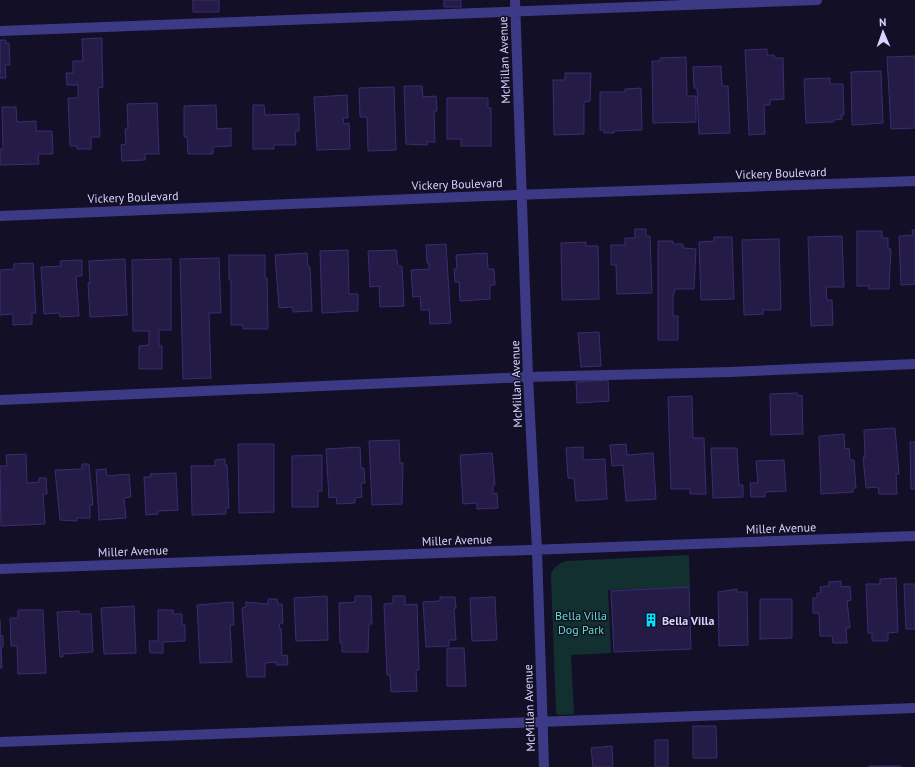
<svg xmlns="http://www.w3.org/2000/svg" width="915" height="767" viewBox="0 0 915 767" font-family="'PT Sans',sans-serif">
<rect width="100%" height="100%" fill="#130f26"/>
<path fill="#12302f" d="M689,555L690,587L608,590L611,653L571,655L574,714L558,715L556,713L551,575C552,568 560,563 566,561Z"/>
<path fill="#241b47" stroke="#3b2d73" d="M193,0H219V12H193Z
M444,0H461V7H444Z
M102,38V56L103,87L98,88L100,137H91V149H77V146H70L68,98H78V85H67L66,73H73V61H83L82,39Z
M0,40H6V44L9,43L10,65H5L6,78H0Z
M767,49V55H774L775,58H783L784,99L770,100V105H764L765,134L749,135L745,50Z
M915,56V128L891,129L887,57Z
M686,57L687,96H696V122L653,123L652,61H660V58Z
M721,66L722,86H728L730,133L699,134L697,88H694L693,67Z
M881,71L883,123L852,125L851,72Z
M565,73H591L590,101L584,102V134L554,135L553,80H565Z
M830,78V84H843L844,115H841L842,119L834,120V122L806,123L804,79Z
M404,86H422L423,97L436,96L437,111H434L435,142H427V145L406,144Z
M394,87L396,150L368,151L367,117H360L359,88Z
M641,88L642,130L614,131V133H604V130H600V92H625V89Z
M347,95L348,118H343L344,124L349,123L350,149L317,150L314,97Z
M447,98H488V108H491V146H461V139H447Z
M157,103L159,154H145V160L122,161L121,145L126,144L125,129H128L127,104Z
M216,105L217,129L231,128V146L213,147V154H188L187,137H184V106Z
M253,105H264L265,115L299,114V131H295L296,145H274V149H253Z
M2,107H16L17,122L36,121V131H52L53,154H38L39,164L0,165V149H3Z
M635,229H646V236H650L652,293L617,294L616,265H611V245H625V238H635Z
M912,230H915V284L901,285L899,236L913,235Z
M857,231H882V238H888V249H891L889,289H869V286H857Z
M842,236L844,287H826L827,300H832L833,325L811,326L808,237Z
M714,237H732L734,299L701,300L699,242L714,241Z
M779,239L781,310H763V314L744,315L742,240Z
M658,241H673V244H683V248L696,249L694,289H675L673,297V316H678V340H658Z
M586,242V246H598L599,299L562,300L561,243Z
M446,244L451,323L430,324L429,310H421L420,296L413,297L411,270L429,269V263H427L426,245Z
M348,250L349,294H358V311L322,313L320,251Z
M396,250L398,266H402L404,306L380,307L379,286L370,287L368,251Z
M307,253L308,267H310L312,311L293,312L292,307L279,308L275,255Z
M487,253L488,269H494L495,285H490V299L460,301L459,282H455L454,269H457L456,255Z
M229,255H265V278H267L268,329H243V325H231V280H229Z
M219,258L221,313H209L211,378L183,379L180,259Z
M125,259L127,315L90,317L88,283H90L89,261Z
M171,259V330H159V346H162V369H139V346L149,345V331H133L132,260Z
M82,260V276H76L79,316L60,317L59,313L44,314L41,267L61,266L60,261Z
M33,263L36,313H32V324L13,325V314L0,315V270L14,269V264Z
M599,332L601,366L581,367L578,333Z
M608,380L609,401L577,403L576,382Z
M797,393L798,396L802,395L803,434L771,435L770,394Z
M692,396L693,438H704L706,494H690V489H671L668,397Z
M895,428L899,474H896L897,494H879L878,487L866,488L863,457H865L864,430Z
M844,434L845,449L849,448L850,460H854L856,488H853V492L821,494L819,436Z
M399,440L400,463H403L402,504L372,505L369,441Z
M910,442H915V489H911Z
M238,444H274V512L239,513Z
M626,444L627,455L653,453L656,499L626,501L623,465L612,466L610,445Z
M360,447L361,468H364L365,483H361L362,497L355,498V503L337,504L336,497L329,498L326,449Z
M583,447V460L605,459L607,499L576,501L574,478H568L566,448Z
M711,448H737L739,485H743V497L713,498Z
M492,453L495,485H493V494L497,493L498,508L477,509V503L463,504L460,455Z
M26,454L27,483L39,482V478H46L47,494H43L45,524L1,526L0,466H7L6,455Z
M322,455V491H318V507H292V456Z
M225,459V465H227L229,508H226V514L192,515L191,466H215V460Z
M784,460L786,491L765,492V497H751L750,483H758L756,461Z
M82,464H89L93,505H90V518H77V521L60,520L55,470L82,469Z
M106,469L107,476L129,474L131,497L124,498L126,518L99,520L96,470Z
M176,473L178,510L158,511V514L146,515L144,477H151L150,474Z
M896,578L898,632L888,633V641H872V633H868L866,584H880V579Z
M841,581V587L850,586L851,600L847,601L850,628H846L847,643H833L832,636H820L819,613H813V598H817V593H821L820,587L829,586V582Z
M904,584H915V629H906Z
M689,587L691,649L614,652L611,591Z
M737,589V592H747L748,645L719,646L718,592Z
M327,596L328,640L296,641L294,598Z
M355,596H371L372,624H369L368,652H342V643H340L339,603L355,602Z
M393,596H405V605L417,604L419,670H416L417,691L391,692L390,675H387L384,604L393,603Z
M440,597H455L456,608L454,609L456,640H449V646L426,647L423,602L440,601Z
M495,597L497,640L472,641L470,598Z
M268,599H277L278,604H282L283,623H280L279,628H281L282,656L287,655L288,665H276V662L265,663V677H247L242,608L246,607V602L268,604Z
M760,599H792V638L760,639Z
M233,602L234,625H230L232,662L200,663L197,605Z
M134,606L136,653L104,654L101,608Z
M18,610H43L46,673L18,674L17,646H11L10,618H18Z
M158,610H173V614H182V625H185V641L163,642V653H150L149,641H158Z
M79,611L80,614H91L93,652L63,654V657H60L57,612Z
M0,620V635L3,636V647H1L2,668H0Z
M447,648H464L466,686H447Z
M693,726H716L717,758H693Z
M655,740H668V767H655Z
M612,746L613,767H593L591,748Z
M869,766H901V767H869Z"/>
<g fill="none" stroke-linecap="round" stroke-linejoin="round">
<path stroke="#3d3a85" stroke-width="10" d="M515,0L528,377L537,550L544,767
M0,31L817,0
M0,216L486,196L915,181
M0,400L528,377L730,372L915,364
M0,569L915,536
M0,742L915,708"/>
</g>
<defs>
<g id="building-bare" transform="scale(1.08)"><path d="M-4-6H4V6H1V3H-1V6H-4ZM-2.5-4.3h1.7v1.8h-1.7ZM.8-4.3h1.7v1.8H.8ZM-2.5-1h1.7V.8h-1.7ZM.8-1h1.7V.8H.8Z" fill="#00e5ff" stroke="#130f26" stroke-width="2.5" paint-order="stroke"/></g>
</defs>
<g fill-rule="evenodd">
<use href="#building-bare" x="651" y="620"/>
</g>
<g text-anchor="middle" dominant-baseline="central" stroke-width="3" stroke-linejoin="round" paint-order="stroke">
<g font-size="12" fill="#d9d4ff" stroke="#130f26">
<text transform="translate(504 60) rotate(-92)">McMillan Avenue</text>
<text transform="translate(781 173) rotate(-2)">Vickery Boulevard</text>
<text transform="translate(457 184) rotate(-2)">Vickery Boulevard</text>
<text transform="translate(133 197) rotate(-2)">Vickery Boulevard</text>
<text transform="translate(516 384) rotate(-92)">McMillan Avenue</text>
<text transform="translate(781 528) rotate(-2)">Miller Avenue</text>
<text transform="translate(457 540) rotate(-2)">Miller Avenue</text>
<text transform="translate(133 551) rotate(-2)">Miller Avenue</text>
<text transform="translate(529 708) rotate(-92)">McMillan Avenue</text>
</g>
<g font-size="12" fill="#5fe0c0" stroke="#130f26">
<text x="581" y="615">Bella Villa<tspan x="581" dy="14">Dog Park</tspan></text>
</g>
<g font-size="12" font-weight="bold" fill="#d9d4ff" stroke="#130f26" text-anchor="start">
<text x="662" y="620">Bella Villa</text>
</g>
</g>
<g transform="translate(883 32) rotate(358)" stroke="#130f26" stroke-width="3" paint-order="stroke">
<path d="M0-3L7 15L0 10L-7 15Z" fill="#d9d4ff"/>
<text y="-6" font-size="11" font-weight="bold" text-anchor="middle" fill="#d9d4ff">N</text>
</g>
</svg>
